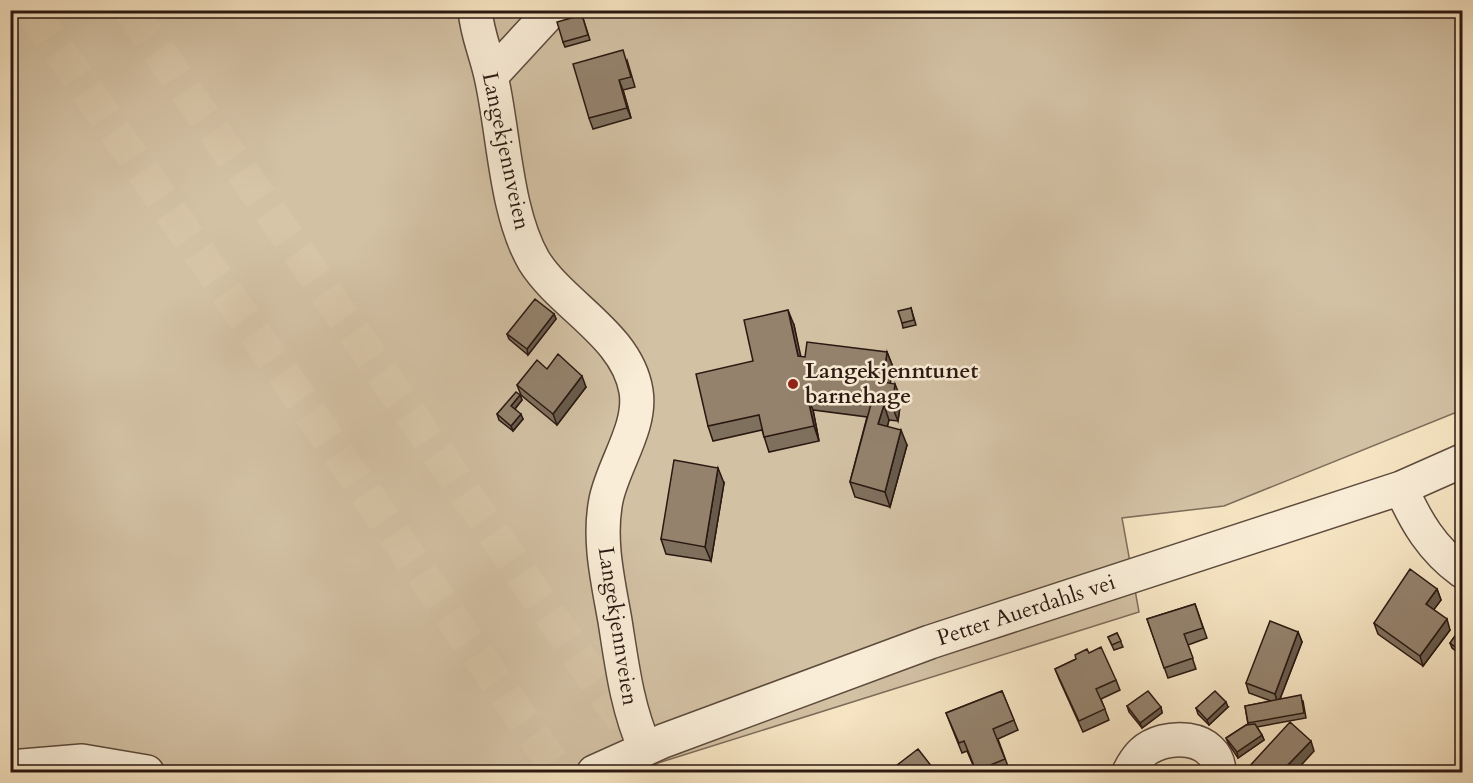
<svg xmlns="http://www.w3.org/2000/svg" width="1473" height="783" viewBox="0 0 1473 783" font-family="Cardo,serif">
<rect width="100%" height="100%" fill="#f6e4c2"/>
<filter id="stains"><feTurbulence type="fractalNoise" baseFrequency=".00333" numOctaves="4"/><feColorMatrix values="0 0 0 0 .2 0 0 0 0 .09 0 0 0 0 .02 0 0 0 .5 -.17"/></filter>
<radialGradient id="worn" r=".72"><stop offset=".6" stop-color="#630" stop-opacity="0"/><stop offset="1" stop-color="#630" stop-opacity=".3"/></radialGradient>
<path fill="#d3c1a4" stroke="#7e6c5a" stroke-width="1.5" d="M10,11H1462V410L1224,506L1122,518L1139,612L658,763L639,772H11Z"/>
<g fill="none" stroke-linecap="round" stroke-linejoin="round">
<path stroke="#d7c5a7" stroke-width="33" stroke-dasharray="33 16" stroke-linecap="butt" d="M31,10L559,772
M130,10L659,772"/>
<g stroke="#5d4b3d" stroke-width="36">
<path id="minor" d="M475,10C477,34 486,53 491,76C504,132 505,211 534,261C562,306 627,335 636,391C642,427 613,465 606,500C598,540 608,581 615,621C622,665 627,708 645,748
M491,76L552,10
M1401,488C1416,522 1432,549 1462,571
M10,767L82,761L147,772
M594,772L663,741L930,642L1401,488L1462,461
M1129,772C1132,766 1136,759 1142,753C1164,732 1218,734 1219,772"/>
</g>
<use href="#minor" stroke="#f9edd7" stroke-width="33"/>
</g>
<path fill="#7f705e" stroke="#2a1811" stroke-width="1.5" d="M582,15L590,40L565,47L563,42Z
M627,60L635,87L623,90L631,118L593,129L589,118Z
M911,308L916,325L903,328L902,323Z
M554,314L556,319L528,355L509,339L507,334Z
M794,325L800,357L887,352L893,367L890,383L901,399L898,421L889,420L887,427L907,445L890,507L855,497L850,482L867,417L813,410L819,441L769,452L762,430L713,441L708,426L753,361Z
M547,369L586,387L557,425L521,395L517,385Z
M520,395L522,400L515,409L523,419L513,431L499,420L497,414Z
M724,483L711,561L666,554L661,539Z
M1437,589L1441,600L1433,610L1450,630L1423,666L1378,634L1374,623Z
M1195,604L1207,638L1188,645L1196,669L1168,678L1147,619Z
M1462,626V656L1452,648L1450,643Z
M1298,632L1302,642L1280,699L1303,701L1306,718L1257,727L1262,735L1264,740L1238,758L1228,743L1226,738L1248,724L1245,706L1271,701L1249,693L1246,683Z
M1117,633L1123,647L1114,650L1108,637Z
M1089,653L1116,680L1120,690L1101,699L1109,720L1083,732L1059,679L1055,669Z
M1002,691L1018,730L998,739L1009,769L1000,772H976L967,751L962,753L946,713Z
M1127,706L1161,707L1162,713L1142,728L1129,712Z
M1228,707L1209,725L1198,714L1196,708Z"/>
<path fill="#685b4c" stroke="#2a1811" stroke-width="1.5" d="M619,80L623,90L631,118L627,108Z
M788,310L794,325L804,371L798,356Z
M554,314L556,319L528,355L527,349Z
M887,352L893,367L888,397L883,382Z
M582,376L586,387L557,425L553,414Z
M895,384L901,399L898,421L892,406Z
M520,395L522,400L513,411L511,406Z
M807,395L813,410L819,441L814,426Z
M884,405L889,420L884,439L878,424Z
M521,414L523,419L513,431L511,426Z
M901,430L907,445L890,507L885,492Z
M718,468L724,483L711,561L705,547Z
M1437,589L1441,600L1430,615L1426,604Z
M1447,619L1450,630L1423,666L1420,656Z
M1298,632L1302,642L1278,704L1275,694Z
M1226,702L1228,707L1209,725L1207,720Z
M1161,707L1162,713L1142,728L1140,723Z
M1262,735L1264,740L1238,758L1237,752Z
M1311,741L1314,751L1295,772H1287L1285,768Z"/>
<path fill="#94826d" stroke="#2a1811" stroke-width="1.5" d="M582,15L588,35L563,42L557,22Z
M623,50L631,77L619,80L627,108L589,118L573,64Z
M535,299L554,314L527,349L507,334Z
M911,308L914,320L902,323L898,311Z
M788,310L798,356L805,357L807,342L887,352L883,382L895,384L892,406L884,405L878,424L901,430L885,492L850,482L871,404L807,395L814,426L764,437L759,415L708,426L696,374L753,361L744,320Z
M558,354L582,376L553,414L517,385L537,360L547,369Z
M516,392L520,395L511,406L521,414L511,426L497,414Z
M674,460L718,468L705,547L661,539Z
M1410,569L1437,589L1426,604L1447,619L1420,656L1374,623Z
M1195,604L1203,628L1184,634L1193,658L1164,668L1147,619Z
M1270,621L1298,632L1275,694L1246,683Z
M1462,626V652L1450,643Z
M1117,633L1121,641L1112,645L1108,637Z
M1101,647L1116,680L1096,689L1105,709L1079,721L1055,669L1076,659L1075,655L1087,649L1089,653Z
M1002,691L1014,720L993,729L1005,759L976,771L964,741L959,743L946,713Z
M1148,691L1161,707L1140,723L1127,706Z
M1215,691L1226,702L1207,720L1196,708Z
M1301,695L1304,713L1248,723L1245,706Z
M1290,722L1311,741L1285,768L1290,772H1249L1246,770Z
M1255,724L1262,735L1237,752L1226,738L1246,725Z
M918,749L936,772H888Z"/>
<circle fill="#8f2418" stroke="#f9edd7" stroke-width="2" cx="793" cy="384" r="6"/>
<g text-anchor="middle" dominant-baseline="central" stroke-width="5" stroke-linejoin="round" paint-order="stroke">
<g font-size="22" fill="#2a1811" stroke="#f9edd7">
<text transform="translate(506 151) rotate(78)">Langekjennveien</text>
<text transform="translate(1026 610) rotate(-18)">Petter Auerdahls vei</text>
<text transform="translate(618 626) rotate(81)">Langekjennveien</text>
</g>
<g font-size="22" font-weight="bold" fill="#2a1811" stroke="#f9edd7" text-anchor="start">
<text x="805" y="371">Langekjenntunet<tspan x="805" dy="25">barnehage</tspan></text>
</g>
</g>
<rect width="1473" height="783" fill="none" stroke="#f6e4c2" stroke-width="36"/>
<rect x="12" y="12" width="1449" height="759" fill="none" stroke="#2a1811" stroke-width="3"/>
<rect x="18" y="18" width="1437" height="747" fill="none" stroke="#2a1811" stroke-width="1.5"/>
<rect width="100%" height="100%" filter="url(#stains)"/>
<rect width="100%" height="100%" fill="url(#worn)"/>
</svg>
